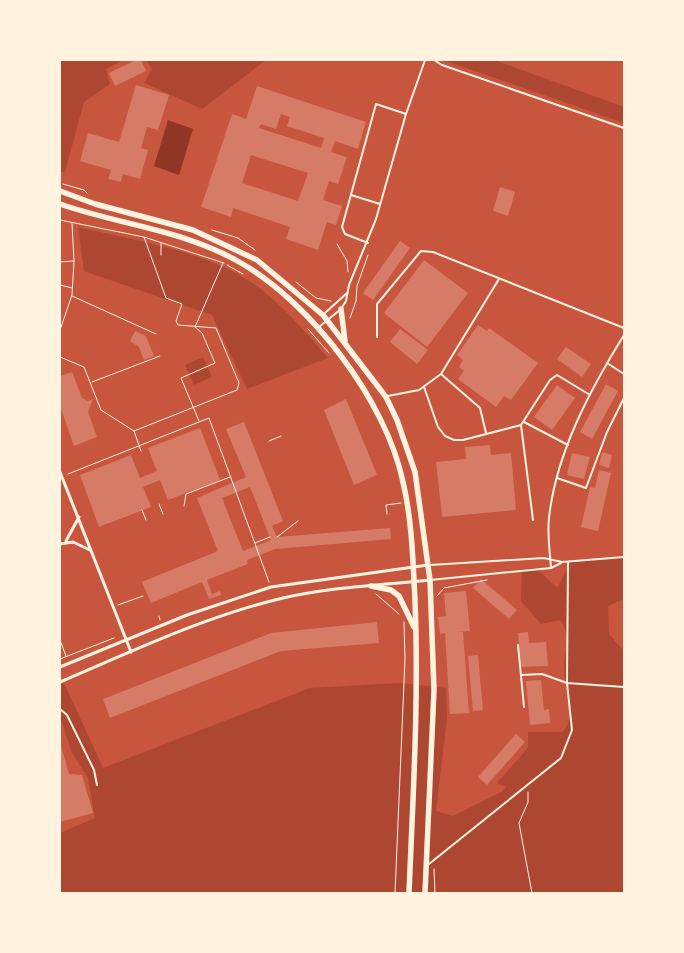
<svg xmlns="http://www.w3.org/2000/svg" width="684" height="953" viewBox="0 0 684 953" font-family="Helvetica,sans-serif">
<rect width="100%" height="100%" fill="#c8553d"/>
<path fill="#ae4732" d="M60,60H123L106,69L110,84L84,102L65,172H60Z
M146,60H266L202,109L144,83L152,69Z
M443,60H494L624,107V123Z
M78,227C136,241 214,252 262,290C287,310 307,334 328,358L247,389L212,315L84,271Z
M203,357L212,377L194,385L185,365Z
M624,558V599L608,606L609,634L622,649L624,647V893H60V833L95,818L88,778L72,753L60,716V685L64,683L103,768L310,688L400,683L446,688L447,718L436,811L453,816L501,792L506,787L497,783L528,748V732H562C580,716 564,689 564,669C564,646 573,644 561,620L541,624L521,601L522,569L536,568L557,588L571,562Z"/>
<path fill="#8f3625" d="M168,120L193,129L179,175L154,166Z"/>
<path fill="#d67c66" fill-rule="evenodd" d="M136,60H141L146,71L115,86L109,73Z
M136,85L169,95L158,130L147,127L141,148L148,150L140,179L123,174L121,182L108,179L111,170L80,161L88,133L119,142Z
M257,86L366,122L358,149L335,141L331,152L347,157L338,184L329,181L323,200L342,206L336,225L327,222L318,250L286,239L290,227L233,208L231,217L201,207L232,114L246,119ZM281,114L290,117L287,126L324,138L321,148L259,128L261,124L276,129ZM251,155L308,173L298,201L242,183Z
M500,187L515,192L508,216L493,211Z
M400,241L410,248L373,300L363,293Z
M424,260L468,293L427,347L384,313Z
M478,325L487,331L489,328L538,363L511,400L504,396L496,407L458,379L464,371L459,367L463,360L457,355Z
M400,329L428,350L417,364L390,342Z
M135,331L146,336L154,356L144,360L139,347L130,341Z
M566,347L591,364L582,377L557,359Z
M72,372L82,398L88,401L93,399L88,412L97,437L74,446L60,406V376Z
M606,384L618,391L592,439L580,432Z
M557,385L575,398L552,430L534,417Z
M346,399L377,475L354,485L324,410Z
M244,422L283,521L272,526L277,537L390,528L391,539L275,549L247,560L248,564L207,580L212,594L220,591L221,595L209,599L202,582L151,603L142,582L218,551L197,498L246,477L226,429ZM250,487L271,540L243,551L222,498Z
M200,428L220,480L168,500L160,480L143,487L151,507L99,527L80,475L131,455L140,478L157,471L148,448Z
M490,445L491,455L511,453L516,510L442,517L436,462L466,459L465,447Z
M602,452L612,455L609,468L599,465Z
M572,453L590,457L584,479L567,475Z
M599,470L611,473L598,531L581,527L590,487L595,488Z
M481,579L517,610L509,619L473,588Z
M466,591L470,631L455,632H463L469,713L450,714L445,633L440,634L438,617L446,616L444,593Z
M377,622L379,643L281,651L110,718L103,699L271,633Z
M528,632L529,643L546,642L548,666L521,667L518,633Z
M478,655L483,710L473,711L468,656Z
M541,680L544,710L549,709L550,723L530,725L526,681Z
M516,734L525,742L487,785L478,777Z
M60,742L69,774L82,775L93,813L60,822Z"/>
<g fill="none" stroke-linecap="round" stroke-linejoin="round">
<path stroke="#fff3e0" stroke-width="1" d="M63,184L84,190L87,193
M60,220L144,237L224,263
M212,230L238,238L255,250
M337,244L347,261L348,272
M161,255V243
M60,262L74,261
M227,265L243,274
M296,282L316,298L331,301
M60,285L72,288
M72,296L156,334
M350,318L356,301L357,286L368,255
M308,329L329,353
M60,330L72,295L74,261L72,223
M60,357L84,367L101,410L134,431L237,390L239,383L216,328L178,325L176,321L182,304L166,298L144,237
M92,382L160,356
M199,421L181,378L215,363L202,333L195,327L223,263
M134,431L141,451
M269,441L281,436
M68,474L209,418L269,582
M159,504L163,514
M184,506L186,494L230,477
M142,510L146,520
M387,514L386,505L401,503
M277,537L298,521
M255,543L270,537
M376,594L399,614
M437,596L444,588L487,580
M118,605L143,596
M159,616L160,620
M60,640L66,656
M60,659L114,638
M528,792V802L519,823L532,893
M434,869L435,893
M395,893L405,659L404,622"/>
<path stroke="#fff3e0" stroke-width="2" d="M434,60L442,65L624,128
M351,195L380,204
M368,243L345,234L342,227L376,104L406,114
M325,313L347,293
M319,327L341,309L346,301L349,285L376,219L406,114L425,60
M377,337V304L421,251L433,252L624,328
M607,363L624,374
M441,374L480,408L486,433
M424,387L438,427L445,436L454,440H463L521,425L550,380L557,375L590,395
M388,396L419,390L441,374L499,279
M524,422L568,445
M521,425L533,520
M557,478L586,488L607,432L624,398
M430,565L544,558L562,562L624,557
M551,568C550,552 547,534 549,518C556,453 590,390 624,335
M430,580L551,568L561,563
M518,645L524,707
M521,675L542,674L567,683L624,687
M60,709L67,715L94,770L97,785
M429,864L561,758L572,730L567,683L568,562"/>
<path stroke="#fff3e0" stroke-width="3" d="M60,472L131,652
M66,541L79,517
M60,544L73,542L90,550
M60,667L187,615L271,587L428,565
M60,682C133,651 206,616 283,598C331,587 381,585 430,580"/>
<path stroke="#fff3e0" stroke-width="5.5" d="M60,191L95,204L193,230L257,260L323,315L386,397L397,420L415,472L430,580L434,690L425,893
M60,204C120,225 185,230 241,263C312,304 386,401 403,482C412,520 413,561 415,601C419,698 413,796 409,893
M341,309L345,341
M371,586L391,590L399,596L414,627"/>
</g>
<rect width="684" height="953" fill="none" stroke="#fff3e0" stroke-width="122"/>
</svg>
